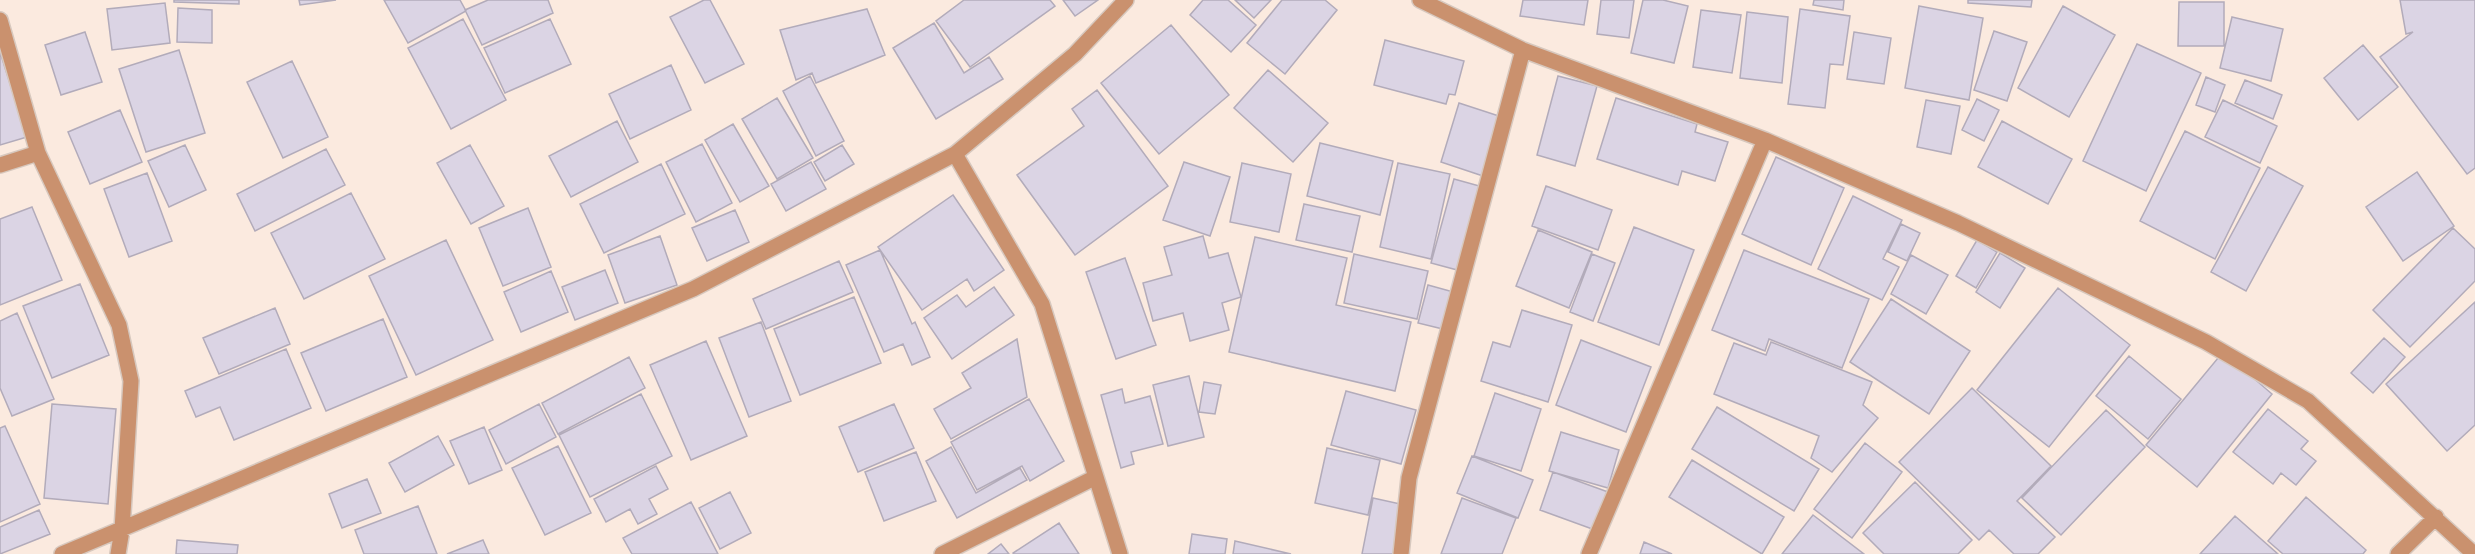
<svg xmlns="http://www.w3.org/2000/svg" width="2475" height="554" viewBox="0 0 2475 554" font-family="Rubik,sans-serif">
<rect width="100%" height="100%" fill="#fbeadf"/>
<path fill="#dbd4e4" stroke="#b2abba" stroke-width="1.5" d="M174,0H239V4L174,2Z
M299,0H336L300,5Z
M384,0H460L466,11L408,43Z
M488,0H548L553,13L482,45L465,10Z
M704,0H710L744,64L705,83L670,17Z
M964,0H1050L1055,6L970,67L936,21Z
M1063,0H1098L1075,16Z
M1203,0H1228L1256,25L1231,52L1190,15Z
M1235,0H1271L1254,18Z
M1282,0H1325L1337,10L1285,74L1247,43Z
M1523,0H1588L1584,25L1520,16Z
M1601,0H1634L1629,38L1597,34Z
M1643,0H1663L1688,6L1674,63L1631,53Z
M1814,0H1844L1843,10L1813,5Z
M1968,0H2032L2031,7L1968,3Z
M2400,0H2475V168L2467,174L2380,57L2413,32L2406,34Z
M2179,2H2224V46H2178Z
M165,3L170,43L112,50L107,9Z
M1919,6L1983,18L1969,100L1905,88Z
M2063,6L2115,35L2069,117L2018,88Z
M178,8L212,10V43L177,42Z
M867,9L885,55L816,83L812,73L796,80L780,30Z
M1800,9L1850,16L1843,65L1830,64L1825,108L1788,104Z
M1701,10L1741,15L1732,73L1693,67Z
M1747,12L1788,17L1782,83L1740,78Z
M2232,17L2283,29L2271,81L2220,68Z
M463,19L506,100L451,129L408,48Z
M550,19L571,64L505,93L484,48Z
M934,23L964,73L989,57L1003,79L936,119L893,48Z
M1171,25L1229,95L1159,154L1101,83Z
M1994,31L2027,42L2007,101L1974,90Z
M85,32L102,82L61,95L45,45Z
M1854,32L1891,38L1884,84L1847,79Z
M1385,40L1464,61L1455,95L1449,94L1446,104L1374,85Z
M2137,44L2201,73L2146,191L2083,161Z
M2363,45L2398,87L2358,120L2324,78Z
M179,50L205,133L146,152L119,69Z
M0,52L27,137L0,145Z
M292,61L328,137L283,158L247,82Z
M671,65L691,110L630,139L609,94Z
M1268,70L1328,123L1293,162L1234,108Z
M810,76L844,141L816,156L783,91Z
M1558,76L1597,86L1575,166L1537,155Z
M2206,77L2225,85L2215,112L2196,105Z
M2245,80L2282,95L2273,119L2235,103Z
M1097,90L1168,186L1075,255L1017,175L1084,126L1072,109Z
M777,98L813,158L777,179L742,119Z
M1616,98L1697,124L1695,132L1728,142L1715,181L1682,171L1678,185L1597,159Z
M1977,99L1999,110L1984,141L1962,130Z
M1926,100L1960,106L1951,154L1917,147Z
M2223,100L2277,126L2260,163L2205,137Z
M1459,103L1505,118L1486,177L1441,162Z
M120,110L142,162L90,184L68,132Z
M617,121L638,162L571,197L549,156Z
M2002,121L2072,159L2048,204L1978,167Z
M733,124L769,186L740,202L705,140Z
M2185,131L2260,168L2215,259L2140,221Z
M1320,143L1393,161L1380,215L1307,196Z
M702,144L732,203L696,222L666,162Z
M185,145L206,190L169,207L148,161Z
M470,145L504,206L471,224L437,163Z
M842,145L854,164L825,181L814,162Z
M326,149L345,185L255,231L237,194Z
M1776,157L1844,188L1811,265L1742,234Z
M811,162L826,189L786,211L771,184Z
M1184,162L1230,177L1210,236L1163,220Z
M1242,163L1291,174L1279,232L1230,222Z
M1398,163L1450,174L1431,259L1380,247Z
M661,164L685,214L604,253L580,204Z
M2268,167L2303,186L2246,291L2211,272Z
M2417,172L2454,226L2403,261L2366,207Z
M147,173L172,241L129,257L104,189Z
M1454,179L1483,187L1461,271L1431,263Z
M1546,186L1612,210L1598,250L1532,226Z
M351,193L385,259L304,299L271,233Z
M953,195L1004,270L974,291L967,279L922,310L878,247Z
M1853,196L1902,220L1883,259L1899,267L1882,300L1818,269Z
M1304,204L1360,216L1352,252L1296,240Z
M32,207L62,280L0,305V219Z
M528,208L551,267L503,286L479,228Z
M735,210L749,242L707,261L692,228Z
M1901,224L1920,233L1907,261L1888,252Z
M1634,227L1694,250L1659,345L1598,322Z
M2453,228L2475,249V281L2410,347L2373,310Z
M1538,230L1592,252L1569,308L1516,286Z
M660,236L677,285L625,303L608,255Z
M1203,236L1209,258L1228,253L1241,297L1222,303L1229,330L1190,341L1183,313L1153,321L1143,283L1172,275L1164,247Z
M1255,237L1347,258L1336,305L1411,322L1395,391L1229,352Z
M446,240L493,340L416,375L369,276Z
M1977,240L1997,252L1976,288L1956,276Z
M880,250L912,324L915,322L930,357L912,365L903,344L884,352L846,265Z
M1744,250L1869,299L1842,368L1769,339L1765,351L1712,330Z
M2000,253L2025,268L2000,308L1976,292Z
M1354,254L1428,271L1417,319L1344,303Z
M1592,254L1615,263L1593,321L1570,312Z
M1911,255L1948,275L1926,314L1891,294Z
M1125,258L1156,345L1116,359L1086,272Z
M839,261L853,292L766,329L753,299Z
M605,270L618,303L575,320L562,287Z
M551,271L568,312L521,332L504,292Z
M80,284L109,355L52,378L23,306Z
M1428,285L1457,293L1447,330L1418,323Z
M994,287L1014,315L952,359L924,318L957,295L966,307Z
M2058,288L2130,345L2049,447L1977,390Z
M854,297L881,363L800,395L774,329Z
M1891,299L1970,351L1929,414L1850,362Z
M2475,302V425L2447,451L2386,384Z
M275,308L290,344L219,374L203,338Z
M1522,310L1572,325L1548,402L1481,381L1493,342L1510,347Z
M17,313L54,399L12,416L0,388V321Z
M383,319L407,377L326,411L301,353Z
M761,322L791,401L749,417L719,338Z
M2384,338L2405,357L2373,393L2351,373Z
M1017,339L1027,397L951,439L934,409L971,388L962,373Z
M1581,340L1651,367L1626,432L1556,405Z
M706,341L747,436L691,460L650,365Z
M1771,342L1872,382L1863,405L1878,418L1832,472L1811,458L1819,436L1714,394L1734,343L1766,355Z
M286,349L311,408L234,440L220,407L196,417L185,391Z
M2223,352L2272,394L2197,487L2146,445Z
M2129,356L2181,399L2148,439L2096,396Z
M629,357L645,388L558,434L542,403Z
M1189,376L1204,437L1168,446L1153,385Z
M1204,382L1221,385L1215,414L1199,412Z
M1972,388L2051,466L2017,501L2055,537L2038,554H2014L1989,530L1979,540L1899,462Z
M1122,389L1125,403L1150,396L1163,444L1131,452L1134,464L1121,468L1101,395Z
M1346,391L1416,410L1401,464L1331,445Z
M1495,393L1541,409L1521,471L1474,456Z
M641,394L672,456L590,497L559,435Z
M1029,399L1064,461L1030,481L1022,466L977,490L951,442Z
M52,404L116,409L108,504L44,498Z
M539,404L556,437L506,464L489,430Z
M894,404L914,448L858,472L839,427Z
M1717,407L1819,469L1794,511L1692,449Z
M2268,409L2308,441L2301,449L2316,461L2296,485L2281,473L2273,484L2233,452Z
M2106,410L2145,447L2061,535L2022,498Z
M5,426L40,504L0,522V428Z
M484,427L502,470L469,484L450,441Z
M1561,432L1619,450L1608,488L1549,471Z
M438,436L454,465L405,492L389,463Z
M1865,443L1902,472L1852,538L1814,509Z
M558,446L591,513L545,535L512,468Z
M951,447L976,493L1020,468L1027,480L957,518L926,461Z
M1327,448L1380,460L1368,515L1315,503Z
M916,452L936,501L884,521L865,472Z
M1472,456L1533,480L1518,518L1457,493Z
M1692,460L1784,517L1762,554L1669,497Z
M656,466L668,489L649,499L657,514L638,524L630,509L606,522L594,499Z
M1553,472L1608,492L1595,530L1540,510Z
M367,479L381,513L342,528L329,494Z
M1915,482L1972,540L1958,554H1884L1863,533Z
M730,492L751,533L720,549L699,508Z
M2306,497L2366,550L2363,554H2283L2268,541Z
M1373,498L1405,505L1395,554H1362Z
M1462,498L1516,518L1502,554H1441Z
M691,502L718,554H632L623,538Z
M418,506L437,554H364L355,530Z
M39,510L50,534L0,554V527Z
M1813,515L1864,554H1782Z
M2235,516L2278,554H2200Z
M1059,523L1079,554H1014L1013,553Z
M1192,534L1227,539L1225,554H1189Z
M177,540L238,545L237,554H176Z
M483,540L489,554H447Z
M1235,541L1291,554H1233Z
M1644,542L1672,554H1640Z
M1001,544L1009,554H988Z"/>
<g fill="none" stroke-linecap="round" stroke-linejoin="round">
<g stroke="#d7c8be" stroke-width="18">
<path id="minor" d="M1420,0L1523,50L1765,140L1958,223L2206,342L2308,401L2474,554
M0,20L38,153L119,325L131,381L122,530L118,554
M955,154L1042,304L1120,554
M0,165L38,153
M62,554L693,289L955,154L1075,54L1126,0
M942,554L1096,477
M1401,554L1409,478L1523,50
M1589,554L1765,140
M2398,554L2436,517"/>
</g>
<use href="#minor" stroke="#ca916e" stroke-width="15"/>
</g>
</svg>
